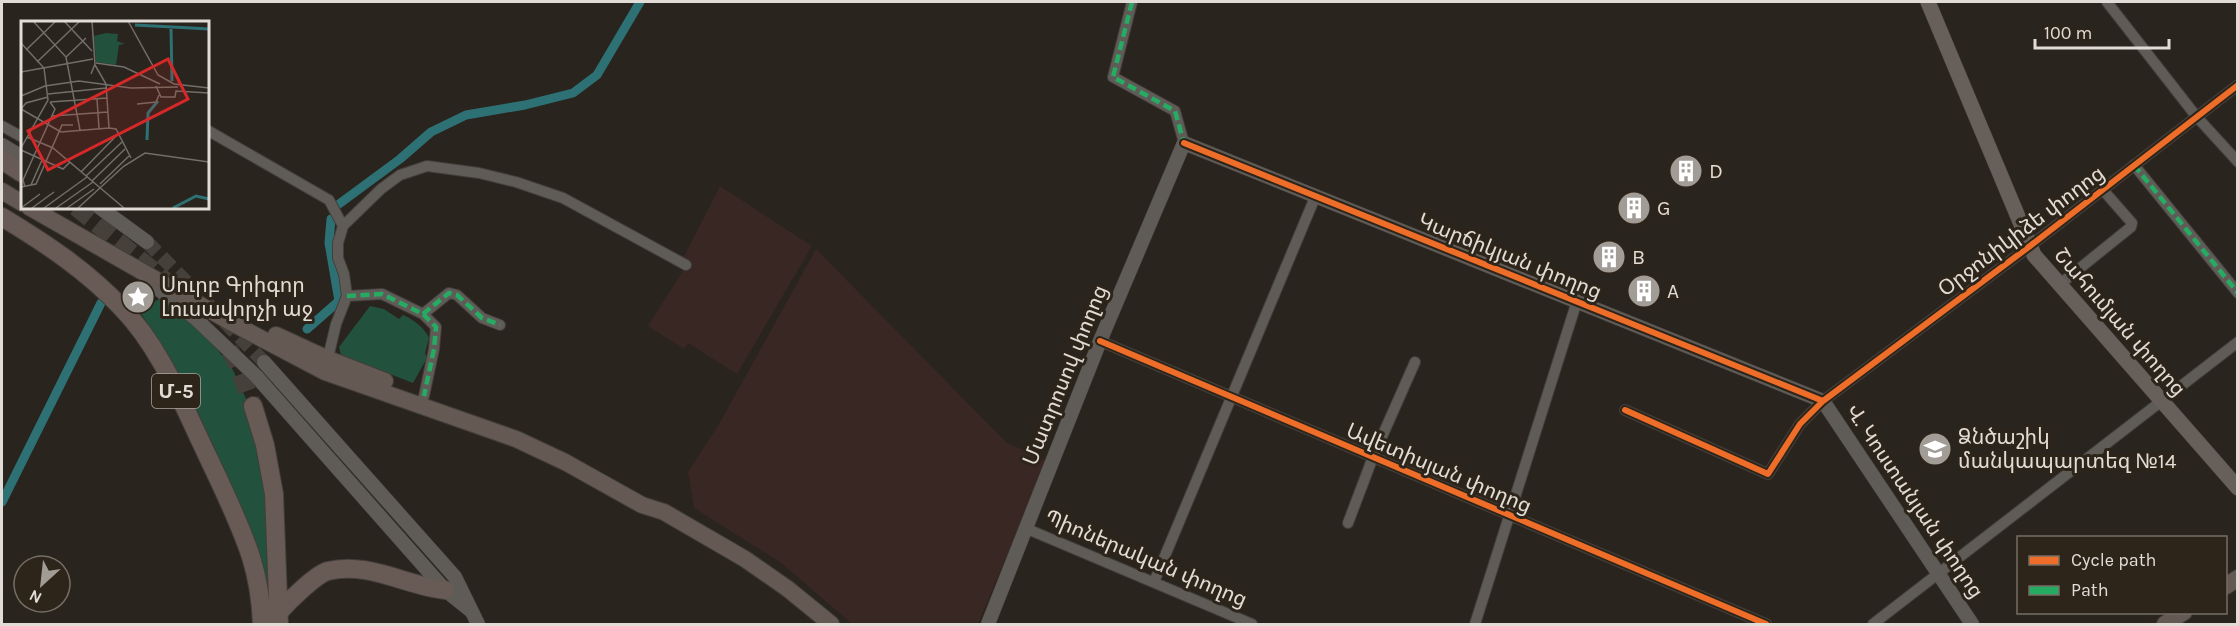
<svg xmlns="http://www.w3.org/2000/svg" width="2239" height="626" viewBox="0 0 2239 626" font-family="Karla,'Noto Sans Armenian',sans-serif">
<rect width="100%" height="100%" fill="#29241e"/>
<path fill="#392724" d="M720,186L812,246L737,374L688,343L684,349L648,326L684,269L679,266Z
M816,249L1006,442L1047,461L978,624H852L780,562L694,508L688,472L719,424Z"/>
<path fill="#22513d" d="M164,297L204,332L233,370L248,403L269,509L274,624C263,588 254,550 241,514C215,443 180,372 138,309L143,304H152L157,300Z
M370,306L384,309L399,319L403,315C413,319 425,328 429,338L425,353L427,358L413,383L341,355L339,347Z"/>
<g fill="none" stroke-linecap="round" stroke-linejoin="round">
<path stroke="#2e7175" stroke-width="9" d="M339,204L400,159L431,132L466,115L525,105L573,93L597,75L640,2
M307,329L339,301L329,243L331,219
M2,502L101,303"/>
<path stroke="#45403a" stroke-width="14" stroke-dasharray="14 7" stroke-linecap="butt" d="M147,242L210,306
M225,322L264,362"/>
<path stroke="#45403a" stroke-width="18" stroke-dasharray="18 9" stroke-linecap="butt" d="M76,207L166,281
M229,350L234,357L253,406"/>
<g stroke="#433e3a" stroke-width="12">
<path id="minor" d="M1132,2L1113,77L1175,111L1184,143
M2107,2L2196,116L2238,162
M2,126L22,137
M207,130L329,200L343,226L338,243V258L344,274L347,296L336,324L327,362
M2134,165L2238,293
M343,226L381,189L400,175L427,166L479,173L516,182L563,198L686,265
M2059,285L2131,227L2132,223L2103,190
M347,296L382,294L423,314L436,327L434,349L424,396
M423,314L449,293L457,295L482,318L500,325
M1100,341L1766,624
M1625,410L1768,474L1800,424L1823,401L2030,246L2238,85
M1348,523L1373,457L1415,362
M1025,528L1252,624
M1154,582L1316,195
M1475,624L1577,301
M1873,624L2238,342"/>
</g>
<g stroke="#433e3a" stroke-width="15">
<path id="tertiary" d="M2,145L22,157
M99,207L147,242
M152,284L195,318L256,376L445,590L470,610
M264,362L455,577L478,624
M988,624L1100,341L1184,143L1823,401L1972,624"/>
</g>
<g stroke="#433e3a" stroke-width="16">
<path id="secondary" d="M1928,2L2034,255L2238,488"/>
</g>
<g stroke="#433e3a" stroke-width="18">
<path id="primary" d="M2,191L22,203
M29,207L232,323L325,372L516,439L565,462L642,505L664,512L745,559L788,589L831,624
M276,335L328,359L385,381
M2226,586L2238,578
M2165,624L2184,612"/>
</g>
<g stroke="#433e3a" stroke-width="20">
<path id="trunk" d="M2,160L22,173
M2,217C45,243 86,270 121,307C161,348 183,405 208,457C223,489 240,523 251,557C258,579 261,602 262,624
M253,406L265,445L274,494L279,624
M279,612C288,602 316,574 328,571C367,561 407,586 445,590"/>
</g>
<use href="#minor" stroke="#5f5c58" stroke-width="10"/>
<use href="#tertiary" stroke="#5f5c58" stroke-width="14"/>
<use href="#secondary" stroke="#675f5a" stroke-width="15"/>
<use href="#primary" stroke="#645953" stroke-width="16"/>
<use href="#trunk" stroke="#685a54" stroke-width="18"/>
<path stroke="#26ab63" stroke-width="4.5" stroke-dasharray="9 4.5" stroke-linecap="butt" d="M1132,2L1113,77L1175,111L1184,143
M2134,165L2238,293
M347,296L382,294L423,314L436,327L434,349L424,396
M423,314L449,293L457,295L482,318L500,325"/>
<g stroke="#2d241a" stroke-width="10">
<path id="cycleway" d="M1184,143L1823,401
M1100,341L1766,624
M1625,410L1768,474L1800,424L1823,401L2030,246L2238,85"/>
</g>
<use href="#cycleway" stroke="#ee6e29" stroke-width="6"/>
</g>
<defs>
<g id="building-disc" transform="scale(1.725)"><circle r="9.5" fill="#a19c96" stroke="#2d241a"/><path d="M-4-6H4V6H1V3H-1V6H-4ZM-2.5-4.3h1.7v1.8h-1.7ZM.8-4.3h1.7v1.8H.8ZM-2.5-1h1.7V.8h-1.7ZM.8-1h1.7V.8H.8Z" fill="#fff"/></g>
<g id="sight-disc" transform="scale(1.725)"><circle r="9.5" fill="#a19c96" stroke="#2d241a"/><path d="M0-6L1.8-2.2L6-1.7L2.9 1.2L3.7 5.4L0 3.3L-3.7 5.4L-2.9 1.2L-6-1.7L-1.8-2.2Z" fill="#fff"/></g>
<g id="school-disc" transform="scale(1.725)"><circle r="9.5" fill="#a19c96" stroke="#2d241a"/><path d="M0-5L7-2L0 1L-7-2ZM-4 1L0 2.5L4 1V4Q0 6-4 4Z" fill="#fff"/></g>
</defs>
<g fill-rule="evenodd">
<use href="#building-disc" x="1686" y="171"/>
<use href="#building-disc" x="1634" y="208"/>
<use href="#building-disc" x="1609" y="257"/>
<use href="#building-disc" x="1644" y="291"/>
<use href="#sight-disc" x="138" y="297"/>
<use href="#school-disc" x="1935" y="449"/>
</g>
<g text-anchor="middle" dominant-baseline="central" stroke-width="6" stroke-linejoin="round" paint-order="stroke">
<rect fill="#2d241a" stroke="#aca59e" stroke-width="1.5" x="152" y="374" width="48" height="34" rx="4.5"/>
<g font-size="20" font-weight="bold" fill="#e2dcd6">
<text x="176" y="391">Մ-5</text>
</g>
<g font-size="21" fill="#e2dcd6" stroke="#2d241a" text-anchor="start">
<text x="1709" y="171">D</text>
<text x="1657" y="208">G</text>
<text x="1632" y="257">B</text>
<text x="161" y="285">Սուրբ Գրիգոր<tspan x="161" dy="24">Լուսավորչի աջ</tspan></text>
<text x="1667" y="291">A</text>
<text x="1958" y="437">Ձնծաշիկ<tspan x="1958" dy="24">մանկապարտեզ №14</tspan></text>
</g>
<g font-size="21" fill="#e2dcd6" stroke="#2d241a">
<text transform="translate(2021 231) rotate(-37)">Օրջոնիկիձե փողոց</text>
<text transform="translate(1510 256) rotate(22)">Կարճիկյան փողոց</text>
<text transform="translate(2120 322) rotate(49)">Շահումյան փողոց</text>
<text transform="translate(1065 375) rotate(-68)">Մատրոսով փողոց</text>
<text transform="translate(1439 468) rotate(23)">Ավետիսյան փողոց</text>
<text transform="translate(1915 501) rotate(56)">Վ. Կոստանյան փողոց</text>
<text transform="translate(1146 558) rotate(23)">Պիոներական փողոց</text>
</g>
</g>
<g transform="translate(21 21)">
<rect width="188" height="188" fill="#29241e"/>
<path d="M85,12L97,13L96,20L104,23L98,24L95,44L75,41L73,15Z" fill="#22513d"/>
<path fill="none" stroke="#2e7175" stroke-width="3" d="M114,4L170,7M170,7L188,8M150,8L151,60M126,119L127,92L137,80M152,187L175,175L188,178"/>
<path fill="none" stroke="#736e68" stroke-width="1.5" d="M12,0L45,36L59,109M43,0L71,30M107,0L137,54L153,63L188,67M0,22L23,47L27,79L0,127M5,29L35,0M45,36L65,17M16,41L59,0M75,42L103,46L139,63M74,44L85,63L88,107M0,51L72,38M70,53L74,43L71,0M135,65L140,76H154L155,70L188,72M27,73L85,67M0,75L24,65L58,60L110,67L157,66M76,78L78,107M29,81L86,77M116,83L135,81L138,74M0,88L40,111M0,88L5,82L27,76M31,95L87,91M88,107L95,108L110,137M40,111L88,107M6,116L32,127L103,187M0,129L42,148L49,141M60,151L96,114M65,155L101,121M71,160L104,128M79,163L108,135M10,164L21,139M0,166L15,163L41,104H52M4,166L2,159L34,88L29,81M0,187L19,173M11,187L33,171M23,187L66,156M35,187L72,161M46,187L73,168M57,187L103,145L124,132L188,141"/>
<path fill="#d62828" fill-opacity="0.15" stroke="#d62828" stroke-width="3" d="M147,38L167,78L27,149L7,110Z"/>
<rect width="188" height="188" fill="none" stroke="#e2dcd6" stroke-width="3"/>
</g>
<rect width="2239" height="626" fill="none" stroke="#e2dcd6" stroke-width="6"/>
<rect x="2017" y="536" width="210" height="78" fill="#2d241a" stroke="#756e65" stroke-width="1.5"/>
<rect x="2029" y="556" width="30" height="9" fill="#ee6e29" stroke="#756e65" stroke-width="1.5"/>
<text x="2071" y="566" font-size="18" fill="#e2dcd6">Cycle path</text>
<rect x="2029" y="586" width="30" height="9" fill="#26ab63" stroke="#756e65" stroke-width="1.5"/>
<text x="2071" y="596" font-size="18" fill="#e2dcd6">Path</text>
<g transform="translate(42 584) rotate(207)"><circle r="28" fill="#2d241a" stroke="#756e65" stroke-width="1.5"/>
<path d="M0-4.5L10 22L0 15L-10 22Z" fill="#a19c96"/>
<text y="-9" font-size="16" font-weight="bold" text-anchor="middle" fill="#e2dcd6">N</text>
</g>
<path d="M2035 39v9h134v-9" fill="none" stroke="#e2dcd6" stroke-width="3"/>
<text x="2044" y="39" font-size="18" fill="#e2dcd6" stroke="#2d241a" stroke-width="4.5" paint-order="stroke">100 m</text>
</svg>
